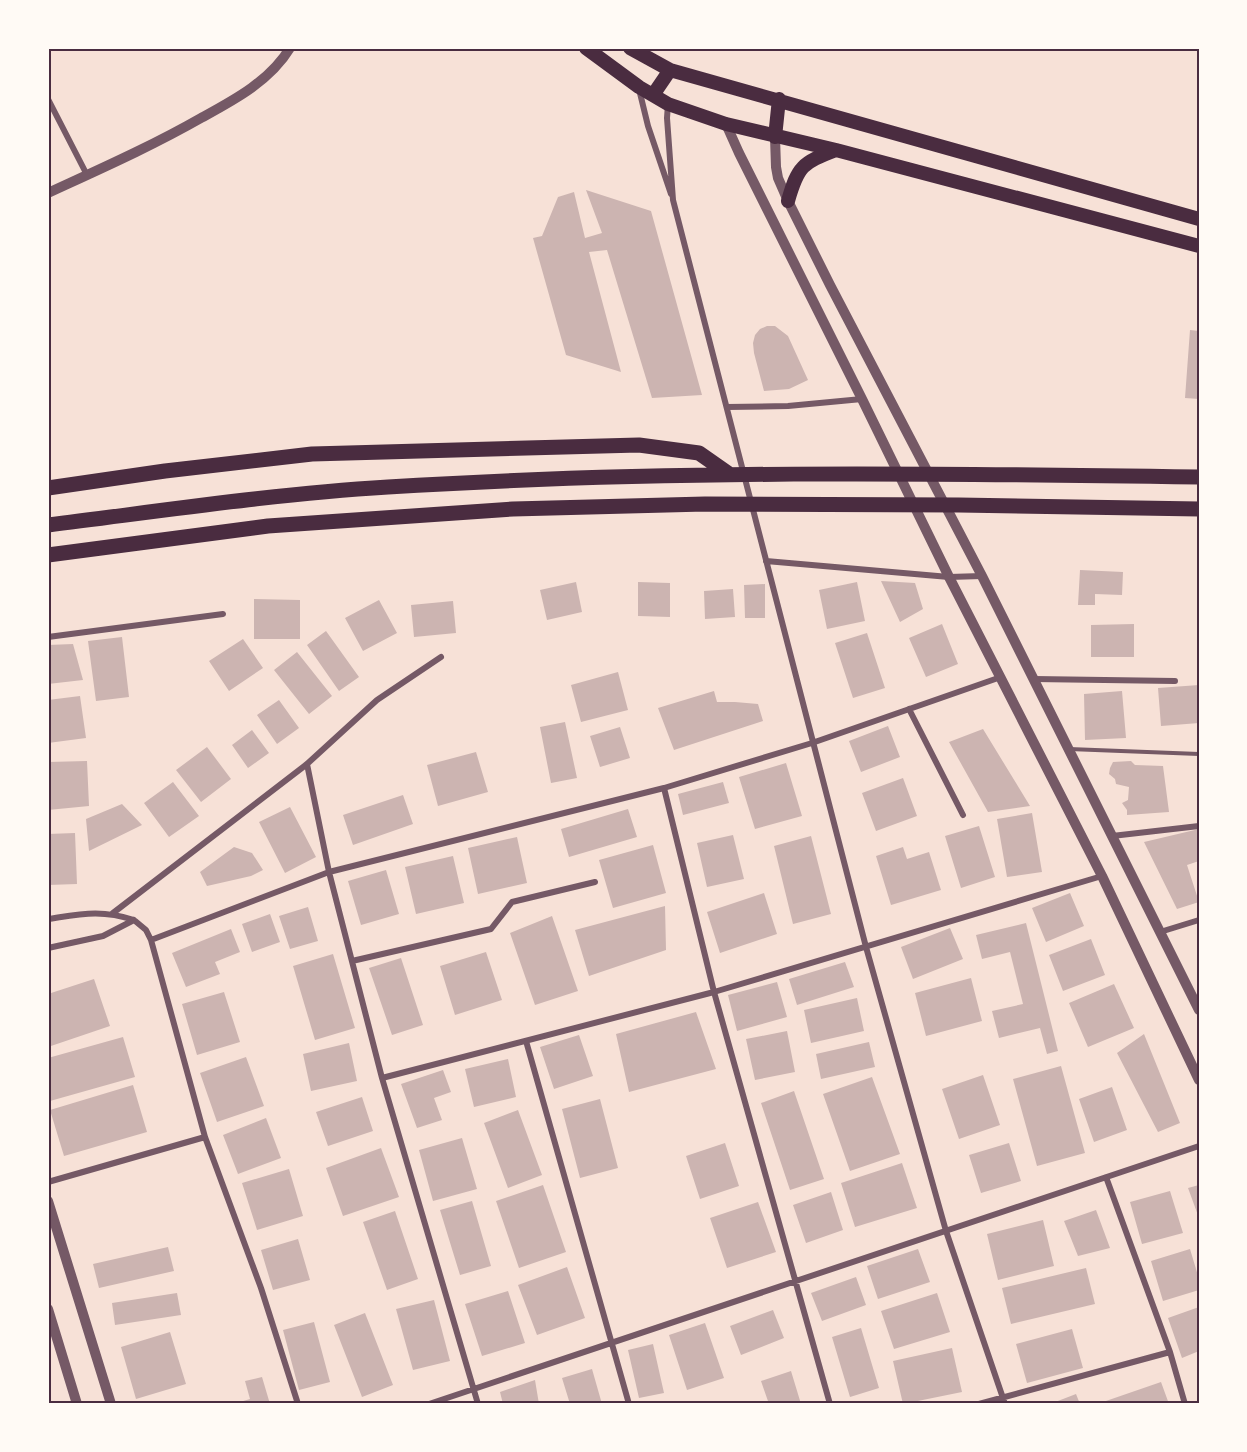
<svg xmlns="http://www.w3.org/2000/svg" width="1247" height="1452" viewBox="0 0 1247 1452" font-family="Arial,sans-serif">
<rect width="100%" height="100%" fill="#f7e1d7"/>
<path fill="#ccb4b1" d="M586,190L651,211L702,395L652,398L607,250L589,252L621,372L566,355L533,238L542,236L558,197L574,192L585,238L602,233Z
M767,326H775L788,336L808,380L789,389L764,391L754,353L753,343L755,335L760,329Z
M1190,330L1199,331V399L1185,398Z
M1080,570L1123,572L1122,595L1095,594V605H1078Z
M881,581L915,583L923,609L900,622Z
M576,582L582,612L547,620L540,590Z
M638,582L670,583V617L638,616Z
M857,582L865,621L827,629L819,590Z
M765,584V618H745L744,585Z
M733,589L735,617L705,619L704,591Z
M254,599L300,600V639H254Z
M379,600L397,633L363,651L345,618Z
M453,601L456,633L414,637L411,605Z
M942,624L958,664L926,677L909,638Z
M1134,624V657H1091V625Z
M326,631L359,677L339,691L307,645Z
M867,633L885,688L853,698L835,643Z
M122,637L129,697L96,701L88,641Z
M243,639L263,668L229,691L209,661Z
M73,644L83,680L48,684V645Z
M297,652L332,696L309,714L274,670Z
M618,672L628,710L581,722L571,685Z
M1199,685V723L1161,726L1158,688Z
M714,691L717,702H735L758,704L763,721L674,750L658,708Z
M1122,691L1126,738L1085,740L1084,694Z
M80,696L86,738L48,743V700Z
M279,700L299,728L277,744L257,715Z
M565,722L577,778L551,783L540,727Z
M888,726L900,757L861,772L849,741Z
M620,727L630,758L600,767L590,736Z
M983,729L1030,806L988,812L949,742Z
M252,730L269,753L248,768L232,745Z
M207,747L231,779L201,802L176,770Z
M476,752L488,792L438,806L427,765Z
M87,761L89,806L48,810V762Z
M1131,761L1135,765L1163,766L1169,812L1127,815V810L1122,803L1128,800L1129,787L1116,784L1115,779L1109,774L1110,768L1113,762Z
M786,763L802,816L755,829L739,777Z
M903,778L917,816L876,831L862,793Z
M173,782L199,816L169,837L144,803Z
M723,782L729,803L683,815L678,794Z
M403,795L413,824L353,845L343,815Z
M122,804L142,825L89,851L86,819Z
M290,807L316,857L285,873L259,822Z
M628,809L637,837L569,857L561,829Z
M1032,813L1042,872L1007,877L997,819Z
M979,826L995,877L961,888L945,836Z
M1199,829V861L1187,865L1199,902L1177,909L1144,842Z
M75,833L77,884L48,885V834Z
M733,835L744,879L707,887L697,843Z
M811,836L831,914L793,924L774,846Z
M517,837L527,883L478,894L468,848Z
M653,845L666,893L613,908L599,860Z
M234,847L252,853L263,870L251,876L207,886L200,872Z
M903,847L907,859L929,852L941,890L891,905L876,856Z
M453,856L464,903L416,914L405,867Z
M386,870L399,914L361,925L348,881Z
M764,893L777,934L720,953L707,912Z
M1070,893L1084,926L1046,942L1032,908Z
M665,906L666,950L589,976L575,930Z
M308,907L318,941L290,949L279,916Z
M270,914L280,942L252,952L242,924Z
M552,916L578,991L535,1005L510,933Z
M1026,923L1058,1051L1047,1054L1040,1028L999,1038L992,1011L1023,1004L1010,952L982,959L976,935Z
M950,928L963,959L913,979L901,947Z
M231,929L240,952L215,962L220,974L186,987L172,953Z
M1091,939L1105,975L1063,991L1049,955Z
M486,952L502,1000L455,1015L440,966Z
M333,954L355,1028L315,1040L293,966Z
M401,958L423,1025L392,1035L369,968Z
M845,962L854,987L797,1005L789,979Z
M971,978L982,1021L926,1036L915,993Z
M94,979L110,1026L48,1047V994Z
M777,982L787,1017L737,1031L728,995Z
M1114,984L1134,1028L1088,1047L1069,1003Z
M224,992L240,1042L197,1055L182,1004Z
M857,998L864,1031L811,1043L804,1010Z
M696,1012L716,1069L629,1092L616,1034Z
M787,1031L795,1072L755,1080L746,1039Z
M1144,1034L1180,1123L1158,1132L1117,1053Z
M579,1035L593,1076L554,1089L540,1047Z
M123,1037L135,1077L50,1101L48,1093V1058Z
M869,1042L875,1067L821,1079L816,1054Z
M349,1043L357,1081L311,1091L303,1054Z
M246,1057L264,1106L217,1122L200,1073Z
M508,1059L516,1097L474,1107L465,1069Z
M1061,1066L1085,1153L1037,1166L1013,1079Z
M443,1070L451,1092L434,1098L442,1120L417,1128L401,1084Z
M983,1075L1000,1125L959,1139L942,1089Z
M872,1077L900,1154L850,1171L823,1094Z
M133,1085L147,1132L64,1156L50,1110Z
M1112,1087L1127,1130L1094,1142L1079,1099Z
M794,1091L824,1179L790,1190L761,1103Z
M362,1097L373,1131L328,1146L316,1112Z
M600,1099L618,1168L580,1178L562,1109Z
M518,1110L542,1175L508,1188L484,1123Z
M266,1118L281,1158L238,1174L223,1135Z
M462,1138L477,1189L433,1201L419,1150Z
M725,1143L739,1186L700,1199L686,1156Z
M1009,1143L1021,1181L981,1193L969,1155Z
M381,1148L399,1197L343,1216L326,1168Z
M902,1163L917,1208L855,1227L841,1183Z
M289,1169L303,1216L257,1230L242,1183Z
M543,1185L566,1252L519,1268L496,1201Z
M1199,1185V1218L1188,1188Z
M1170,1191L1183,1233L1142,1244L1130,1202Z
M831,1192L843,1230L806,1243L793,1205Z
M472,1201L491,1266L460,1275L440,1210Z
M758,1202L776,1252L727,1268L710,1218Z
M1096,1210L1110,1248L1078,1256L1064,1221Z
M395,1211L418,1279L387,1290L363,1222Z
M1043,1220L1054,1266L998,1280L987,1234Z
M298,1239L310,1280L273,1290L261,1250Z
M168,1247L174,1271L99,1288L93,1264Z
M918,1249L930,1282L878,1299L867,1266Z
M1190,1249L1199,1279V1290L1163,1301L1151,1261Z
M567,1267L585,1318L537,1335L518,1285Z
M1086,1268L1095,1304L1011,1324L1002,1288Z
M856,1277L866,1305L822,1321L811,1293Z
M508,1291L525,1343L482,1356L465,1304Z
M177,1293L181,1315L115,1325L112,1303Z
M937,1293L950,1332L894,1349L881,1311Z
M434,1300L450,1361L413,1370L396,1309Z
M1199,1307V1351L1182,1358L1168,1318Z
M773,1310L784,1338L741,1355L730,1326Z
M365,1313L393,1385L362,1397L334,1325Z
M314,1322L330,1382L299,1390L283,1330Z
M705,1323L724,1378L687,1390L669,1335Z
M861,1328L879,1388L850,1397L832,1337Z
M1072,1329L1083,1368L1027,1383L1016,1344Z
M170,1332L186,1384L136,1399L121,1347Z
M653,1344L664,1393L639,1398L628,1350Z
M952,1348L962,1392L903,1404L893,1361Z
M592,1369L602,1404H570L562,1378Z
M791,1371L801,1404H769L761,1381Z
M262,1377L270,1404H233L250,1399L245,1381Z
M535,1380L539,1404H503L500,1392Z
M1161,1382L1169,1404H1104L1103,1402Z
M1076,1394L1080,1404H1050Z"/>
<g fill="none" stroke-linecap="round" stroke-linejoin="round">
<path stroke="#755966" stroke-width="4" d="M1069,749L1199,754"/>
<path stroke="#755966" stroke-width="6" d="M639,89L648,126L671,194
M48,99L87,175
M668,104L667,118L673,200L866,947L946,1231L1005,1404
M727,407L788,406L862,399
M766,561L949,577L982,576
M48,637L223,614
M1034,679L1175,681
M909,709L963,815
M307,764L329,872L382,1078L478,1404
M664,788L714,992L830,1404
M1112,836L1199,826
M113,913L307,764L377,700L441,657
M48,919C81,914 101,909 134,920L103,936L48,948
M134,920L146,930L151,940L205,1137L261,1288L298,1404
M1160,932L1199,920
M151,940L329,872L664,788L812,743L1001,677
M352,961L491,929L512,902L595,882
M526,1041L629,1404
M382,1078L714,992L1102,876
M1106,1177L1170,1352L1185,1404
M48,1182L205,1137
M429,1404L1199,1146
M979,1404L1170,1352"/>
<path stroke="#755966" stroke-width="10" d="M726,124L739,153L862,399L949,577L1102,876L1199,1080
M775,137L776,167L778,178L788,201L830,285L982,576L1199,1010
M48,193C100,169 152,146 201,118C234,100 270,81 290,48
M48,1201L111,1404
M48,1309L77,1404"/>
<path stroke="#4a2c40" stroke-width="14" d="M586,48L639,87L668,104L726,124L836,150L1199,246
M630,48L670,70L1199,219
M653,95L670,70
M775,137L779,99
M788,201C798,166 802,163 836,150"/>
<path stroke="#4a2c40" stroke-width="15" d="M48,488L165,471L312,454L639,445L699,453L729,474
M48,525C161,511 274,494 388,487C658,470 929,473 1199,477
M48,555L268,526L513,509L705,504L959,505L1199,509"/>
</g>
<rect width="1247" height="1452" fill="none" stroke="#fffaf5" stroke-width="99"/>
<rect x="50" y="50" width="1148" height="1352" fill="none" stroke="#4a2c40" stroke-width="2"/>
</svg>
